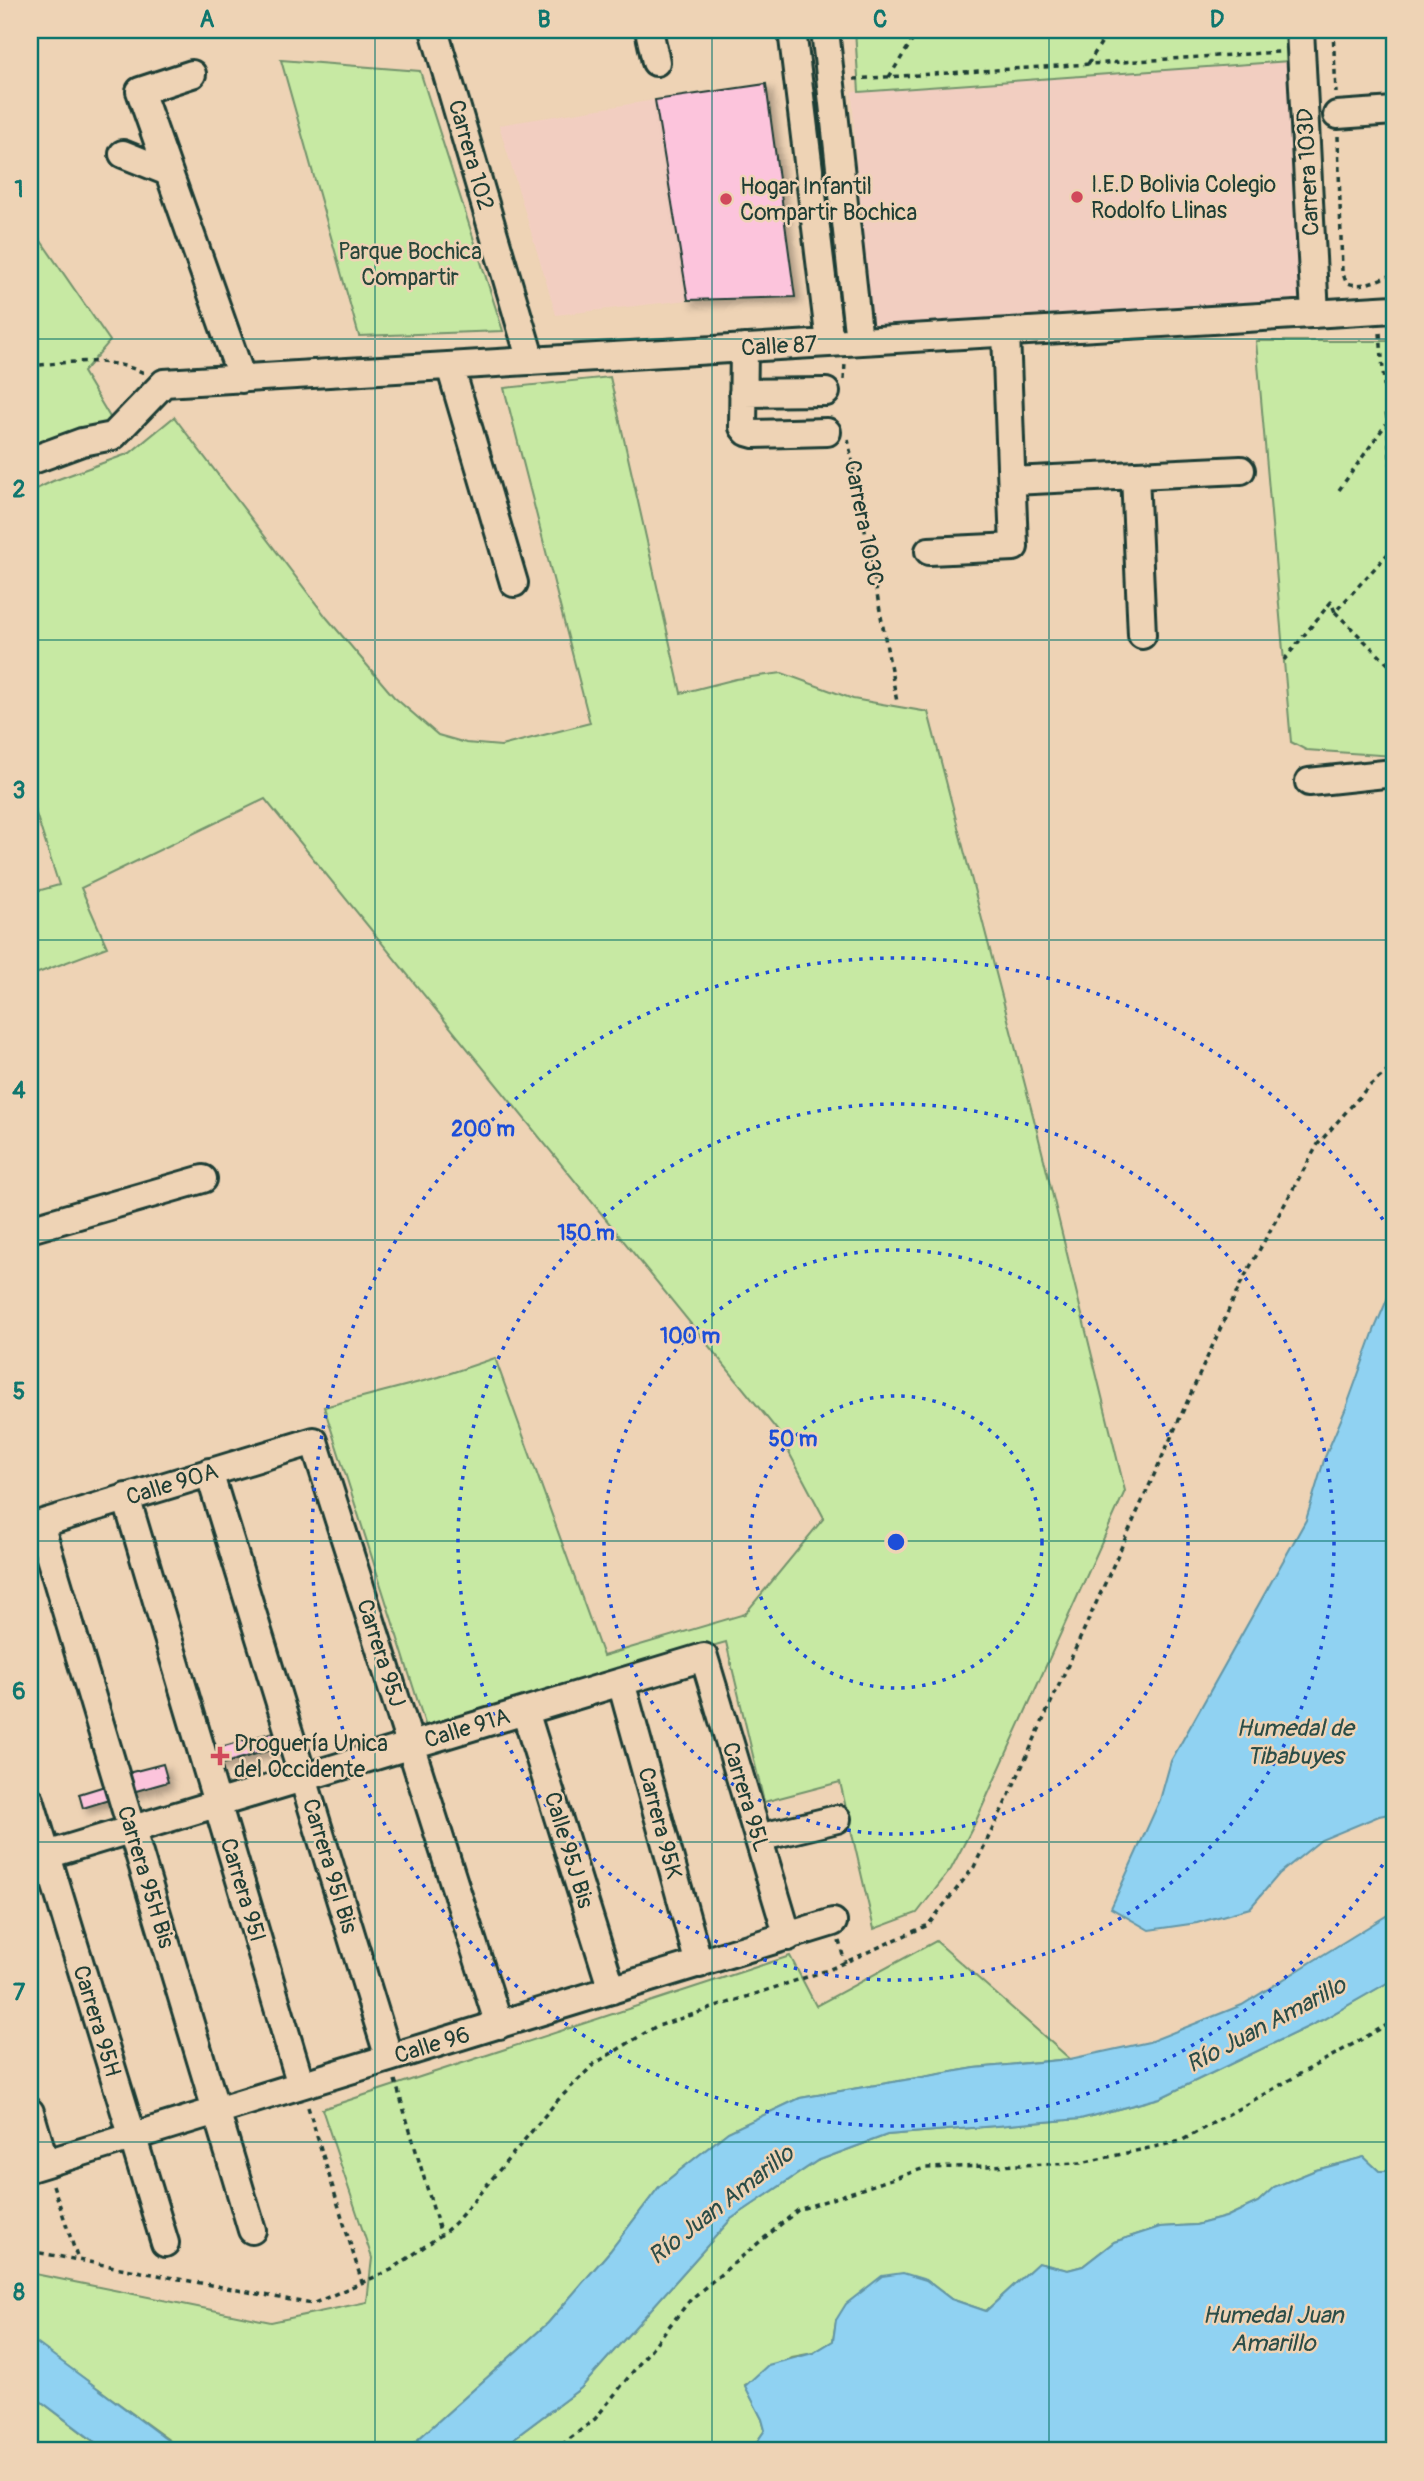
<svg xmlns="http://www.w3.org/2000/svg" width="1424" height="2481" viewBox="0 0 1424 2481" font-family="Pangolin,sans-serif">
<defs>
<filter id="shadow"><feDropShadow dx="5.5" dy="5.5" stdDeviation="3.5" flood-color="#0004"/></filter>
</defs>
<rect width="100%" height="100%" fill="#eed3b5"/>
<filter id="ink" filterUnits="userSpaceOnUse"><feTurbulence type="fractalNoise" baseFrequency=".0143" numOctaves="2"/><feDisplacementMap in="SourceGraphic" scale="14" xChannelSelector="R" yChannelSelector="G"/><feConvolveMatrix kernelMatrix="1 2 1 2 8 2 1 2 1" color-interpolation-filters="sRGB"/></filter>
<g filter="url(#ink)">
<path fill="#f2cec1" d="M1289,61L1303,303L865,325L852,92Z
M655,100L688,300L556,315L499,125Z"/>
<path fill="#c7e9a3" stroke="#73936c" stroke-width="2" d="M855,30H1286L1289,61L859,92Z
M281,60L420,71L503,331L359,336Z
M30,225L110,341L83,372L117,429L30,459Z
M1256,341H1392L1394,360V756L1306,750L1291,742Z
M610,377L681,693L736,679L782,673L853,699L928,712L1036,1127L1125,1491L975,1823L951,1869L917,1913L874,1929L840,1782L764,1802L726,1642L426,1727L324,1407L439,1377L495,1358L603,1656L745,1614L824,1518L777,1430L265,799L81,888L107,947L30,976V893L59,885L30,795V492L53,481L130,453L174,417L327,618L394,697L438,735L466,743L501,746L590,723L504,388Z
M936,1941L1070,2059L975,2068L800,2098L728,2132L659,2187L610,2251L548,2323L405,2451H184L30,2339V2273L271,2322L367,2302L372,2258L322,2109L790,1956L816,2006Z
M1394,1979V2167L1389,2171H1379L1364,2157L1316,2170L1274,2187L1258,2202L1226,2217L1196,2225L1160,2227L1114,2242L1083,2266L1068,2270L1038,2263L986,2311L951,2299L926,2280L836,2320L833,2341L813,2353L792,2357L745,2385L762,2419L765,2430L756,2443L745,2451H497L581,2388L731,2219L817,2161L887,2135L1080,2119L1160,2098L1322,2020Z
M30,2393L106,2451H107H30Z"/>
<path fill="#90d2f2" stroke="#6396a6" stroke-width="2" d="M1394,1283V1813L1379,1816L1321,1840L1279,1874L1250,1908L1197,1923L1149,1930L1111,1908L1160,1800L1171,1761L1306,1520L1325,1457L1346,1408L1375,1328Z
M1394,1911V1979L1322,2020L1160,2098L1080,2119L887,2135L817,2161L731,2219L581,2388L497,2451H405L548,2323L610,2251L659,2187L728,2132L800,2098L975,2068L1070,2059L1149,2042L1242,2005Z
M1364,2157L1379,2171H1389L1394,2167V2451H745L756,2443L765,2430L762,2419L745,2386L768,2365L813,2353L833,2341L836,2320L846,2304L882,2276L903,2273L926,2280L951,2299L986,2311L1038,2263L1068,2270L1083,2266L1114,2242L1160,2227L1196,2225L1226,2217L1258,2202L1274,2187L1316,2170Z
M30,2339L34,2341L182,2451H107L30,2393Z"/>
<path fill="#fcc4dc" stroke="#1f3d34" stroke-width="2" filter="url(#shadow)" d="M766,84L795,297L688,300L655,100Z
M285,1729L289,1745L253,1755L249,1739Z
M249,1739L253,1755L215,1766L210,1750Z
M163,1764L168,1782L129,1793L124,1774Z
M108,1785L112,1799L83,1808L79,1794Z"/>
<g fill="none" stroke-linecap="round" stroke-linejoin="round">
<g stroke="#1f3d34" stroke-width="32">
<path id="minor" d="M434,30L531,361
M649,30L656,62
M792,30L830,343
M825,30L859,341
M1300,30L1315,314
M192,74L140,91L242,379
M1337,115L1394,111
M123,154L168,172
M744,348L743,427L747,432L754,434L827,432
M450,366L514,583
M743,393L826,392
M30,461L82,442L113,436L164,383L1394,309
M1135,475L1142,635
M1012,481L1241,470
M929,551L1014,547L1006,333
M1309,782L1394,773
M30,1229L203,1179
M209,1472L389,2058
M126,1497L301,2085
M40,1524L252,2230
M30,1527L314,1441L499,2025
M621,1682L699,1964
M525,1711L612,1990
M30,1800L165,2243
M758,1838L837,1819
M30,1860L704,1657L788,1937
M30,2112L45,2163
M30,2168L833,1922"/>
</g>
<path stroke="#1f3d34" stroke-width="3.5" stroke-dasharray="5 5" stroke-linecap="butt" d="M1333,30L1336,93
M1088,64L1109,30
M889,77L919,30
M854,79L1279,52
M1338,136L1342,271L1346,282C1362,290 1378,278 1394,275
M1380,333L1394,506
M30,366C68,362 107,356 144,373
M844,380L845,363
M848,439L897,702
M1339,490L1386,424
M1335,612L1394,670
M1284,660L1331,602L1335,612L1394,547
M839,1941L845,1963
M395,2080L441,2235
M308,2107L362,2282
M53,2185L78,2260
M30,2251L312,2304L391,2270L441,2235L455,2223L557,2101L594,2064L655,2027L828,1970L928,1925L974,1867L1011,1791L1240,1285L1318,1144L1368,1087L1394,1066
M554,2451L595,2419L691,2299L798,2210L925,2168L1081,2163L1181,2141L1394,2021"/>
<use href="#minor" stroke="#eed3b5" stroke-width="26"/>
</g>
</g>
<path fill="none" stroke="#0f766e" stroke-width="2" stroke-opacity="0.55" d="M375,30V2451M712,30V2451M1049,30V2451M30,339H1394M30,640H1394M30,940H1394M30,1240H1394M30,1541H1394M30,1842H1394M30,2142H1394"/>
<g fill="none" stroke="#1d4ed8" stroke-width="3.5" stroke-dasharray="3.5 7">
<circle cx="896" cy="1542" r="146"/>
<circle cx="896" cy="1542" r="292"/>
<circle cx="896" cy="1542" r="438"/>
<path d="M1394 1847A584 584 0 1 1 1394 1237"/>
</g>
<g fill="#d1495b" stroke="#eed3b5" stroke-width="2.5">
<circle cx="1077" cy="197" r="7"/>
<circle cx="726" cy="199" r="7"/>
<path d="M216.5 1745.5h7v7h7v7h-7v7h-7v-7h-7v-7h7z"/>
</g>
<g text-anchor="middle" dominant-baseline="central" stroke-width="5" stroke-linejoin="round" paint-order="stroke">
<g font-size="23" fill="#1f3d34" stroke="#eed3b5">
<text transform="translate(471 155) rotate(74)">Carrera 102</text>
<text transform="translate(1308 172) rotate(-93)">Carrera 103D</text>
<text transform="translate(779 346) rotate(-3)">Calle 87</text>
<text transform="translate(864 523) rotate(79)">Carrera 103C</text>
<text transform="translate(172 1484) rotate(-17)">Calle 90A</text>
<text transform="translate(381 1653) rotate(72)">Carrera 95J</text>
<text transform="translate(467 1728) rotate(-17)">Calle 91A</text>
<text transform="translate(746 1797) rotate(73)">Carrera 95L</text>
<text transform="translate(660 1823) rotate(75)">Carrera 95K</text>
<text transform="translate(569 1850) rotate(73)">Calle 95J Bis</text>
<text transform="translate(330 1866) rotate(73)">Carrera 95I Bis</text>
<text transform="translate(146 1877) rotate(73)">Carrera 95H Bis</text>
<text transform="translate(243 1890) rotate(73)">Carrera 95I</text>
<text transform="translate(97 2021) rotate(73)">Carrera 95H</text>
<text transform="translate(432 2045) rotate(-17)">Calle 96</text>
</g>
<g font-size="23" fill="#1f3d34" stroke="#eed3b5" text-anchor="start">
<text x="1091" y="184">I.E.D Bolivia Colegio<tspan x="1091" dy="26">Rodolfo Llinas</tspan></text>
<text x="740" y="186">Hogar Infantil<tspan x="740" dy="26">Compartir Bochica</tspan></text>
<text x="234" y="1743">Droguería Unica<tspan x="234" dy="26">del Occidente</tspan></text>
</g>
<g font-size="23" fill="#27463a" stroke="#eed3b5">
<text x="410" y="251">Parque Bochica<tspan x="410" dy="26">Compartir</tspan></text>
</g>
<g font-size="24" font-style="italic" fill="#2a4c47" stroke="#eed3b5">
<text x="1295" y="1728">Humedal de<tspan x="1295" dy="28">Tibabuyes</tspan></text>
<text transform="translate(1266 2025) rotate(-28)">Río Juan Amarillo</text>
<text transform="translate(721 2205) rotate(-38)">Río Juan Amarillo</text>
<text x="1273" y="2315">Humedal Juan<tspan x="1273" dy="28">Amarillo</tspan></text>
</g>
</g>
<circle cx="896" cy="1542" r="10" fill="#1d4ed8" stroke="#eed3b5" stroke-width="3.5"/>
<g font-size="21" text-anchor="middle" font-weight="bold" fill="#1d4ed8" stroke="#eed3b5" stroke-width="5" stroke-linejoin="round" paint-order="stroke">
<text x="483" y="1136">200 m</text>
<text x="586" y="1240">150 m</text>
<text x="690" y="1343">100 m</text>
<text x="793" y="1446">50 m</text>
</g>
<rect width="1424" height="2481" fill="none" stroke="#eed3b5" stroke-width="77"/>
<rect x="38" y="38" width="1348" height="2404" fill="none" stroke="#0f766e" stroke-width="2.5"/>
<g font-size="23" text-anchor="middle" font-weight="bold" fill="#0f766e">
<text x="207" y="27">A</text>
<text x="544" y="27">B</text>
<text x="880" y="27">C</text>
<text x="1217" y="27">D</text>
<text x="19" y="197">1</text>
<text x="19" y="497">2</text>
<text x="19" y="798">3</text>
<text x="19" y="1098">4</text>
<text x="19" y="1399">5</text>
<text x="19" y="1699">6</text>
<text x="19" y="2000">7</text>
<text x="19" y="2300">8</text>
</g>
</svg>
